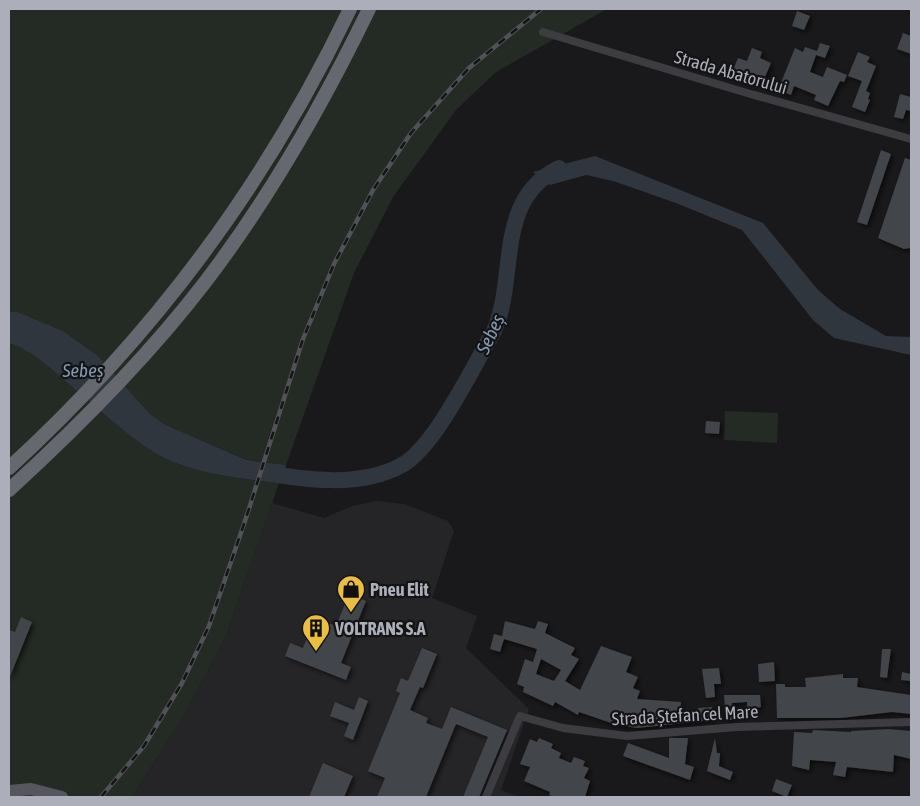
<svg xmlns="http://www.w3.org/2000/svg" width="920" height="806" viewBox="0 0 920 806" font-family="'Asap Condensed',sans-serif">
<defs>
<filter id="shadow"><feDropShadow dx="2.5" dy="2.5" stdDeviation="2.5" flood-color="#0009"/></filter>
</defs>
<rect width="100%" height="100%" fill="#19191b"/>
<path fill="#252528" d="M377,501L404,504L448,521L454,531L432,598L477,616L466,648L529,709L501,790L519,797H132L185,714L225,638L272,503L324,518L352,506Z"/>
<path fill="#232b24" d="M9,9H607L496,72L456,110L393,197L354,273L286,465L248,460L166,425L150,414L97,355L63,331L18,312H9Z
M9,343C37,352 60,378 83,396C108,417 135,443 164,458C197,474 243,479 279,483L225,638L185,714L132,797H9Z
M725,411L778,413L777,443L724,440Z"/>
<path fill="#2f363e" d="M595,156L763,223L818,290L840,309L886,336L911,337V355L834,338L813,320L742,230L676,203L613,181L586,175L550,185L533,172Z
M9,312H18L63,331L97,355L150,414L166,425L247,460L286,465L279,483C243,479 197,474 164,458C135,443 108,417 83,396C60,378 37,352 9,343Z"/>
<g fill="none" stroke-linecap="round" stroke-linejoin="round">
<path stroke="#2f363e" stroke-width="16" d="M260,472C305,480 361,488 402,465C435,447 474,365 494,331C518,276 494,200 559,168"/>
</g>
<path fill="#434448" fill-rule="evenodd" filter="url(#shadow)" d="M797,11L810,16L804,30L792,26Z
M903,33L911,36V54L897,49Z
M820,43L830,46L825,58L816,55L810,72L823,77L827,67L847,75L844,82L840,81L828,106L814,100L816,95L794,86L791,95L778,90L795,48L803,52L805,47L817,51Z
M752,48L762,52L760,58L771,63L762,84L746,77L744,80L731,75L738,58L747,61Z
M858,52L870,57L867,62L876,66L866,91L870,93L868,99L870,100L865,112L852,107L862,81L848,76Z
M900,94L911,97V111L906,110L903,119L894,117Z
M881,150L891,154L867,225L857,222Z
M905,158L911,160V248L904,249L878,238Z
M706,421L720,422L719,434L705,433Z
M349,594L366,601L341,663L351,667L346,680L285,656L290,643L303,648L315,618L336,626Z
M21,617L32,622L9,679V630L15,632Z
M505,621L535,629L538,621L548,624L545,633L575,648L571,655L579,659L565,681L580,690L601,646L632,657L626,672L638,677L633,688L640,691L637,699L681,702L680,714L698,712V708L712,707L713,720L637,728L617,725L579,712L578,715L555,702L553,706L523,692L524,687L517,684L525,659L533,662L537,649L504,639L500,652L490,649L494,634L502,636ZM541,659L561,670L554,681L536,674Z
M422,648L437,654L423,688L420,687L410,710L428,718L426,723L442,729L451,707L507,730L479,797H463L488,737L456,724L426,797H377L385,778L368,771L400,693L396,691L401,678L408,681Z
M882,649H891L887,678L880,677Z
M774,662L775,681L759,682L758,664Z
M719,668L721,684H714L715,697L706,698L702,669Z
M902,672L911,674V681L901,680Z
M843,674V678H858L857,687L911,695V714L892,712L841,718H777L776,684H785V687H806L805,678Z
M724,695H760L761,707L756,708L757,712H747V702L732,703L733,720H726Z
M359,697L368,701L353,740L344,736L349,723L330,716L335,702L354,710Z
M888,729L911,731V759L894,755L893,772L847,767L845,777L833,775L836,762L810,760L809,770L792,766L794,732L812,733L813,730L851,732V731Z
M539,738L553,744L551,748L561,753L559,758L571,763L574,757L585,761L583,766L589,768L584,778L590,781L585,797H555L549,795L550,792L524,781L530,767L520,764L530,739L537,742Z
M669,738H688L685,764L694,767L690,780L623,756L628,743L669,758Z
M715,738L717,753H720L719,766L733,772L730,780L707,771Z
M323,763L353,776L344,797H309Z
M776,779L792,785L787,797L772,791Z"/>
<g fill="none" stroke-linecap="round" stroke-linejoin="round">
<path stroke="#3c3c41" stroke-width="8" d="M543,32L747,93L911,139
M486,797L520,716L563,728L627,736L737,727L911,722"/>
<path stroke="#56575e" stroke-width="12" d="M9,791L31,789L62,797"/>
<path stroke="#666870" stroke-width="14" d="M9,468C154,335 265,186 350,9
M9,490C79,426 148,357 206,281C270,197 323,104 369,9"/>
<g stroke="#515258" stroke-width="4.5">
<path id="rail" d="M101,797L144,746L182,683L209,626L246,518L303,339L334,264L373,190L411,133L469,68L541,9"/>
</g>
<use href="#rail" stroke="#141416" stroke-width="2.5" stroke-dasharray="8" stroke-linecap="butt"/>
</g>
<defs>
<g id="shop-pin" transform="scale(1.4375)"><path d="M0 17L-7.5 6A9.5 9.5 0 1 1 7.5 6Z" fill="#e9be42" stroke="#141416"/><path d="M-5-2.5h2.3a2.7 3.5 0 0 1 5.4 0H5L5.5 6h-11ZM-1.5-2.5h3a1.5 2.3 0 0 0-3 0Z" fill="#111"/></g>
<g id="building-pin" transform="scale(1.4375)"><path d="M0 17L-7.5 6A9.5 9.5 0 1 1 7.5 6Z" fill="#e9be42" stroke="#141416"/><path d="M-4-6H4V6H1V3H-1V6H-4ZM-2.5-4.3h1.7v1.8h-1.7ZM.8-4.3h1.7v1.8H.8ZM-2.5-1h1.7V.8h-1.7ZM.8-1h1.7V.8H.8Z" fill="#111"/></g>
</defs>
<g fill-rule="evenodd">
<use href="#shop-pin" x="351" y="589"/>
<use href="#building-pin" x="316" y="628"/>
</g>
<g text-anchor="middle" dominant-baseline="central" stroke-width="4.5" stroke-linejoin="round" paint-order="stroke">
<g font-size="18" fill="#acafba" stroke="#141416">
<text transform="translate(731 72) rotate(16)">Strada Abatorului</text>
<text transform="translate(685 715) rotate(-3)">Strada Ștefan cel Mare</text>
</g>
<g font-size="18" font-weight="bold" fill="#acafba" stroke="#141416" text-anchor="start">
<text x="370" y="589">Pneu Elit</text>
<text x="335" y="628">VOLTRANS S.A</text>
</g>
<g font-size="19" font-style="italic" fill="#859ab2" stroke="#141416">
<text transform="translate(490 334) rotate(-65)">Sebeș</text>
<text x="83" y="370">Sebeș</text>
</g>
</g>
<rect width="920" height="806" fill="none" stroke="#acafba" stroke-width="20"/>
</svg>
